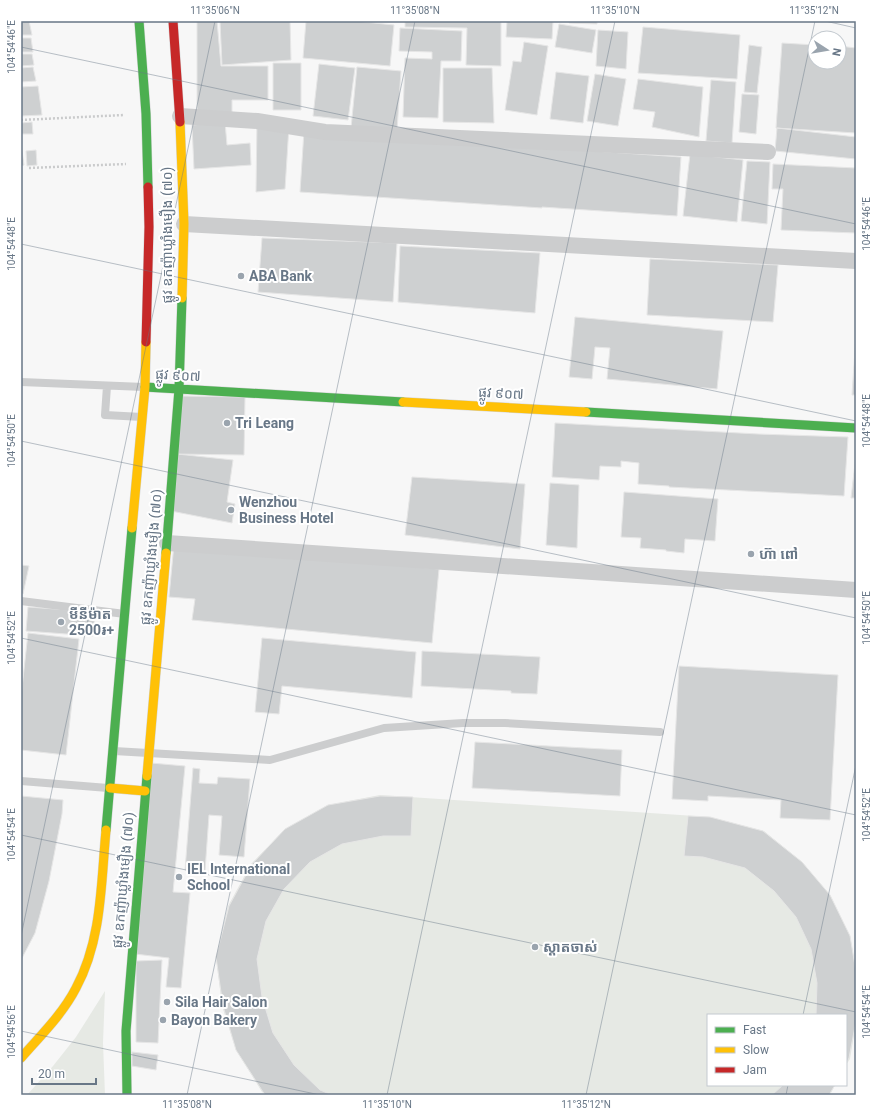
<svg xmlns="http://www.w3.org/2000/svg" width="877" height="1116" viewBox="0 0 877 1116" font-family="Roboto,'Noto Sans Khmer',sans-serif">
<rect width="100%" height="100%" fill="#f7f7f7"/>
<path fill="#e6e9e4" d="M380,795L710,817L764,831L802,862L830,895L850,936L856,969V1023L850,1059L846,1065V1015H708V1085H835L830,1095H266L262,1092L236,1050L222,1006L216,957L228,906L251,864L285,829L328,805Z
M105,991L103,1043L105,1095H27L53,1066L76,1037Z"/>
<path fill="#ced0d1" stroke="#e6e6e6" d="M21,21H29L32,35H21Z
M197,21H217L221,66H268V100H232V117H197Z
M220,21H290L291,60L222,65Z
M306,21H354L394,25L390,66L303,58Z
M405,21H501V66L466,65L467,28L405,27Z
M507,21H553L552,39L506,37Z
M569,21H597V24L569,23Z
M559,24L596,30L592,53L555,47Z
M643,27L740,35L737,79L638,73Z
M400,28L462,31L461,61H441L438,118L403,117L405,58L432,59V52L399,51Z
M598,30L628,32L626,69L596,66Z
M21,38H31L33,52H21Z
M524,42L548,46L537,115L505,110L513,61L521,62Z
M782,43L815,45V62H839V46L856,48V133L776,128Z
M749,45L762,47L757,93L744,92Z
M21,54H32L34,65L21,66Z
M273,63H301V110H273Z
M319,64L355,68L348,120L313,116Z
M33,67L36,81L21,82V68Z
M357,67L401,71L397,130L351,128Z
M443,68H492L494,123L443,122Z
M556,72L589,76L583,123L550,119Z
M595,74L626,79L618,126L587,121Z
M638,79L703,87L699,137L652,127L655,112L633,109Z
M711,80L736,82L732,143L706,141Z
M38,86L42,115L21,116V87Z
M742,94L759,95L756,134L739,132Z
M257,121L289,126L285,189L256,192Z
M32,122L33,134H21V123Z
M225,122L227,145L250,143L251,165L194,169L192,125Z
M777,128L856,137V159L775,151Z
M304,131L681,157L677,216L542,207V208L300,192Z
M21,145L24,165L21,166Z
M36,150L37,165L27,166L26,151Z
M690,154L743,160L737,222L683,216Z
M747,161L770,162L767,224L741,221Z
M773,164L856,168V233L781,230L783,189H772Z
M262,238L397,243L393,302L258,292Z
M400,246L540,253L535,313L398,302Z
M650,259L778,265L773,322L647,315Z
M575,317L723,331L717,389L607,379L610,348L595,347L592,379L569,377Z
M856,335V395H852Z
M178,396L245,397L244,455L177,454Z
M555,423L758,434L848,437L844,496L669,487V486L638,484L639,463L621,461V467L600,466L599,480L552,477Z
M177,454L233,460L227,502L235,504L232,523L171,511Z
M856,455V498H851Z
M412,477L525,484L520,549L405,535Z
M550,483L579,485L577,548L546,545Z
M624,492L718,499L715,541L685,539L684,553L666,551V550L640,548L641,538L621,537Z
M174,544L439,569L432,643L192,620L195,599L169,597Z
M21,565L29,566L23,594L21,593Z
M28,607L95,612L93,636L26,631Z
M28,633L79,639L66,755L21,750V697Z
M262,638L416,652L412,698L282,686L279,714L255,712Z
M422,651L540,657L537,694L511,693V691L421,686Z
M679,666L838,675L830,820L780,818L781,800L708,796V801L672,799Z
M475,742L622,750L620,796L472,788Z
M151,763L185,766L173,892L190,893L181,988L166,987L169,958L135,954Z
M193,768L200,769L199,783L217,784L218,777L250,779L244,857L219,855L222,816L209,815L205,871L185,870Z
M21,796L63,800L62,814L49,881L35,933L21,960Z
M380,796L413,797L411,836H383L342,844L310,862L284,889L266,921L257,959L262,997L273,1033L294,1065L320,1090L332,1095H266L263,1092L236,1050L223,1006L216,957L229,906L252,864L285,829L328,805Z
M688,816L710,817L763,831L802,862L830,895L850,936L856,972V1021L849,1058L846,1064V1015H816L817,983L811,949L796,917L774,891L745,868L703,857L684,856Z
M162,960L158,1043L136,1042V961Z
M132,1052L158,1055L156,1070L132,1066Z
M783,1085H835L829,1095H772Z"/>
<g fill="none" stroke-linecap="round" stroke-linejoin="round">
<g stroke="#d4d5d6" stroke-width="10">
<path id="fast" d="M139,21L146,114L148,187
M145,387L403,402
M586,412L856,428
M166,553L179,389L182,298
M106,830L132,528
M127,1095L126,1031L147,776"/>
</g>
<g stroke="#d4d5d6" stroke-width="10">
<path id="slow" d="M180,122L184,224L182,298
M403,402L586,412
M132,528L145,387L146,342
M147,776L166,553
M110,788L145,791
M21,1058C40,1036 62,1015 76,988C102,940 101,883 106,830"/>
</g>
<g stroke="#d4d5d6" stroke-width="10">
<path id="jam" d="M173,21L180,122
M146,342L149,227L148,187"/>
</g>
<path stroke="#cacbcc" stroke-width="2.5" stroke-dasharray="2 2" stroke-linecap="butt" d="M21,120L124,115
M29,168L126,164"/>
<path stroke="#cccdce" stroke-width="8" d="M21,382L144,387
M107,386L105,415L142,417
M21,601L125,614
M114,751L270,760L384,728L463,723H505L660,732
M21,781L108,788"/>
<path stroke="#cccdce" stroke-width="16" d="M180,116L257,121L325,132L768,152
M184,224L856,261
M167,543L856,590"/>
<use href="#fast" stroke="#4caf50" stroke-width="9"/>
<use href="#slow" stroke="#ffc107" stroke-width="9"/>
<use href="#jam" stroke="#c62828" stroke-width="9"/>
</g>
<path fill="none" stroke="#687787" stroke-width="1" stroke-opacity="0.45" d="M825,21L856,28M21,47L856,224M21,244L856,421M21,441L856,618M21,638L856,815M21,835L856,1012M21,936L215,21M803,1015L856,765M21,1031L320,1095M187,1095L415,21M387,1095L615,21M586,1095L815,21M786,1095L788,1085"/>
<g fill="#9aa4ae" stroke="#fff" stroke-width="1.5">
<circle cx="241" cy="276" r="4"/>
<circle cx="227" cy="423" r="4"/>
<circle cx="231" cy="510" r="4"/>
<circle cx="751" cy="554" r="4"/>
<circle cx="61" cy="622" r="4"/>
<circle cx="179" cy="877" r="4"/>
<circle cx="535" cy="947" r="4"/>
<circle cx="167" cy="1002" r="4"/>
<circle cx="163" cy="1020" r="4"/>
</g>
<g text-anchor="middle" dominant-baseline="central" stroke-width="4" stroke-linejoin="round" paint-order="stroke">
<g font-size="14" fill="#687787" stroke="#fff">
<text transform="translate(167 235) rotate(-90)">ផ្លូវ ឧកញ៉ាឃ្លាំងមឿង (៧០)</text>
<text transform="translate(178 375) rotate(3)">ផ្លូវ ៩០៧</text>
<text transform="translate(501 393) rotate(3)">ផ្លូវ ៩០៧</text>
<text transform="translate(151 557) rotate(-85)">ផ្លូវ ឧកញ៉ាឃ្លាំងមឿង (៧០)</text>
<text transform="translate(123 880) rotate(-85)">ផ្លូវ ឧកញ៉ាឃ្លាំងមឿង (៧០)</text>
</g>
<g font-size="14" font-weight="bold" fill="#687787" stroke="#fff" text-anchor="start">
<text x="249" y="276">ABA Bank</text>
<text x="235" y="423">Tri Leang</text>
<text x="239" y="502">Wenzhou<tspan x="239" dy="16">Business Hotel</tspan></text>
<text x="759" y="554">ហ៊ា ពៅ</text>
<text x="69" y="614">មីនីម៉ាត<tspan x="69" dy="16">2500៛+</tspan></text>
<text x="187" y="869">IEL International<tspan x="187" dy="16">School</tspan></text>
<text x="543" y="947">ស្ដាតចាស់</text>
<text x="175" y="1002">Sila Hair Salon</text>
<text x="171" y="1020">Bayon Bakery</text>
</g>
</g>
<rect width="877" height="1116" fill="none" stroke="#ffffff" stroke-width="44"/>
<rect x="707" y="1014" width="140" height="72" fill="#ffffff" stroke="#c3c9cf"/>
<rect x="715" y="1027" width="20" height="6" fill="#4caf50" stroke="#c3c9cf"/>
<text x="743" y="1034" font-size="12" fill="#687787">Fast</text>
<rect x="715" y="1047" width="20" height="6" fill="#ffc107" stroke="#c3c9cf"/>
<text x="743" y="1054" font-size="12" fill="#687787">Slow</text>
<rect x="715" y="1067" width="20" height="6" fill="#c62828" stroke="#c3c9cf"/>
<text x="743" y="1074" font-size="12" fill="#687787">Jam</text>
<g transform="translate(827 50) rotate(102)"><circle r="19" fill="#ffffff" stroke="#c3c9cf"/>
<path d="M0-3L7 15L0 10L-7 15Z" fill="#9aa4ae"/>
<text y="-6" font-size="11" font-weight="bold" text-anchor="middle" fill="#687787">N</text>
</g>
<path d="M32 1078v6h64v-6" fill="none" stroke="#687787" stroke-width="2"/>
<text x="38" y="1078" font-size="12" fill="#687787" stroke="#ffffff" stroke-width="3" paint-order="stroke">20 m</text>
<rect x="22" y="22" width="833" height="1072" fill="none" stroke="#687787" stroke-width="1.5"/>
<g font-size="10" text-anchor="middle" fill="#687787">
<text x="215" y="14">11°35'06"N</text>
<text x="415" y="14">11°35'08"N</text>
<text x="615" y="14">11°35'10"N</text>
<text x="814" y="14">11°35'12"N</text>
<text transform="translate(11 47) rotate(-90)" y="4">104°54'46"E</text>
<text transform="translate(866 224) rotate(-90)" y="4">104°54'46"E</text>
<text transform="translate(11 244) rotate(-90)" y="4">104°54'48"E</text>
<text transform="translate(866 421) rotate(-90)" y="4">104°54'48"E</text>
<text transform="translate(11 441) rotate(-90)" y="4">104°54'50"E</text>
<text transform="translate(866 618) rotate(-90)" y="4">104°54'50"E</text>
<text transform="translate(11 638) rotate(-90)" y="4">104°54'52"E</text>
<text transform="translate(866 815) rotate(-90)" y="4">104°54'52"E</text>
<text transform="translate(11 835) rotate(-90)" y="4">104°54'54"E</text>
<text transform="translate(866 1012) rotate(-90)" y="4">104°54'54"E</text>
<text transform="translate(11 1032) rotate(-90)" y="4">104°54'56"E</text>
<text x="187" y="1108">11°35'08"N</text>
<text x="387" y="1108">11°35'10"N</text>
<text x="586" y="1108">11°35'12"N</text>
</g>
</svg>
